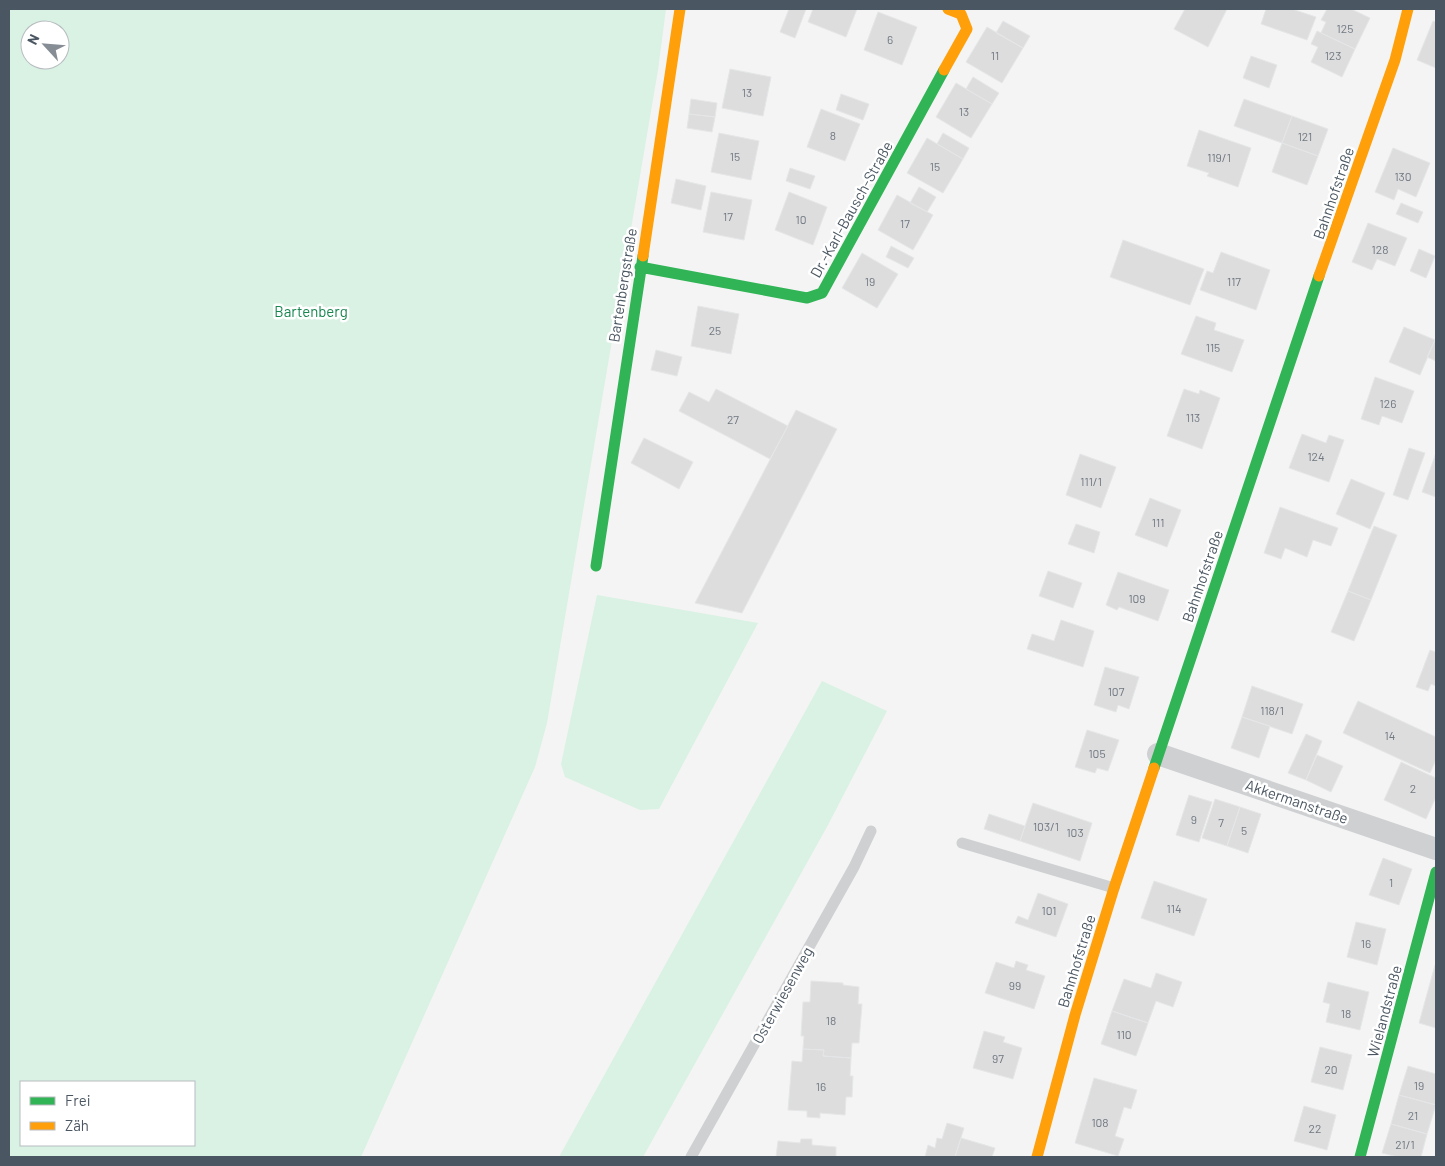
<svg xmlns="http://www.w3.org/2000/svg" width="1445" height="1166" viewBox="0 0 1445 1166" font-family="Barlow,sans-serif">
<rect width="100%" height="100%" fill="#f4f4f4"/>
<path fill="#d9f2e3" fill-rule="evenodd" d="M9,9H666L658,70L547,723L535,767L361,1157H9ZM30,30H60V60H30ZM21,1082H194V1145H21Z
M597,595L758,623L659,809L640,810L565,777L561,764Z
M822,681L887,711L828,825L643,1157H559Z"/>
<path fill="#ddddde" stroke="#e5e6e7" d="M789,9H806L795,38L780,32Z
M813,9H857L846,37L808,22Z
M1185,9H1227L1208,47L1174,29Z
M1266,9H1292L1316,17L1307,40L1261,24Z
M1327,9H1351L1370,18L1355,49L1321,33L1326,22L1321,20Z
M878,12L917,27L902,65L864,50Z
M1003,21L1030,36L1023,48L996,33Z
M1433,21L1436,22V68L1417,60Z
M987,27L1023,48L1002,83L966,62Z
M1317,31L1355,49L1342,77L1311,62L1318,47L1311,44Z
M1251,56L1277,65L1269,88L1243,78Z
M730,69L771,77L763,116L722,108Z
M973,77L999,93L992,104L966,89Z
M956,83L992,104L971,138L936,117Z
M841,94L869,104L863,120L836,110Z
M691,99L717,103L715,117L689,114Z
M1244,99L1292,116L1282,143L1234,126Z
M821,109L860,124L845,161L807,147Z
M689,114L715,117L712,132L687,128Z
M1292,116L1328,129L1318,156L1282,143Z
M1199,130L1251,148L1238,187L1207,176L1209,173L1187,166Z
M719,133L759,141L751,180L711,172Z
M943,133L969,148L963,159L937,144Z
M927,138L963,159L943,193L907,173Z
M1282,143L1318,156L1307,185L1272,172Z
M1393,148L1430,163L1416,197L1398,189L1394,200L1375,192Z
M790,168L815,176L810,189L786,181Z
M676,179L706,186L701,210L671,203Z
M919,187L936,197L927,212L910,203Z
M711,192L752,200L744,240L703,232Z
M789,192L827,207L813,245L775,230Z
M897,195L933,215L913,250L878,230Z
M1401,203L1423,212L1418,223L1396,214Z
M1368,223L1407,238L1395,266L1377,259L1372,270L1352,262Z
M1123,240L1204,269L1190,305L1110,277Z
M891,246L914,258L908,268L886,257Z
M1419,249L1435,256L1426,278L1410,271Z
M1221,252L1270,270L1256,310L1200,290L1207,271L1213,273Z
M862,253L898,274L877,308L842,288Z
M698,306L739,314L731,354L691,346Z
M1196,316L1216,323L1214,330L1244,340L1232,372L1181,354Z
M1404,327L1435,340L1420,375L1389,362Z
M1435,340H1436V361L1427,357Z
M656,350L682,357L677,376L651,370Z
M1375,377L1414,391L1402,423L1382,416L1379,425L1361,419Z
M716,389L788,426L770,459L679,411L689,392L709,402Z
M1184,389L1199,394L1200,390L1220,398L1202,449L1167,436Z
M796,410L837,429L742,613L695,603Z
M1302,434L1326,443L1329,435L1344,440L1329,482L1289,468Z
M644,438L693,462L679,489L631,463Z
M1409,448L1425,453L1408,500L1393,495Z
M1436,453V497L1422,492Z
M1080,454L1116,467L1101,508L1066,495Z
M1351,479L1385,493L1370,529L1336,514Z
M1150,498L1181,510L1167,547L1135,535Z
M1280,507L1338,528L1331,546L1313,540L1307,557L1285,548L1281,559L1264,553Z
M1076,524L1100,532L1094,553L1068,544Z
M1374,526L1397,535L1371,600L1348,591Z
M1048,571L1082,583L1073,608L1039,596Z
M1118,572L1169,590L1158,621L1119,607L1117,610L1106,605Z
M1348,591L1371,600L1354,641L1331,632Z
M1061,620L1094,631L1083,667L1027,649L1032,634L1054,641Z
M1430,650L1436,652V686L1431,684L1428,691L1416,687Z
M1105,667L1139,677L1129,709L1118,705L1116,712L1094,705Z
M1252,686L1303,704L1292,734L1242,717Z
M1358,701L1436,737V760L1430,773L1343,733Z
M1242,717L1270,726L1259,758L1231,748Z
M1087,730L1119,740L1108,771L1097,768L1095,773L1075,767Z
M1306,734L1322,741L1306,780L1288,773Z
M1317,755L1343,766L1331,792L1306,780Z
M1401,762L1436,778V797L1426,819L1384,800Z
M1189,795L1212,802L1199,842L1176,835Z
M1215,799L1240,807L1227,846L1202,838Z
M1033,803L1092,823L1080,861L1020,841Z
M1240,807L1261,814L1248,853L1227,846Z
M989,814L1025,826L1020,841L984,829Z
M1383,858L1412,869L1399,905L1369,895Z
M1154,881L1207,899L1194,936L1141,918Z
M1038,893L1068,904L1056,937L1015,923L1018,916L1028,920Z
M1356,922L1386,929L1377,965L1347,957Z
M1016,961L1028,965L1026,970L1045,976L1034,1009L985,993L996,962L1014,968Z
M1435,965L1436,966V1028L1419,1023Z
M1156,973L1182,982L1173,1007L1156,1001L1148,1023L1112,1011L1124,979L1151,988Z
M811,981L843,983V985L859,987L858,1004H862L859,1043H852L851,1058L823,1056L824,1050L803,1049L804,1036H801L803,1002H810Z
M1328,982L1369,992L1360,1030L1326,1022L1330,1004L1323,1002Z
M1112,1011L1148,1023L1136,1056L1101,1044Z
M984,1031L1005,1037L1003,1042L1022,1048L1013,1079L973,1068Z
M1320,1047L1352,1055L1343,1090L1311,1082Z
M803,1049L824,1050L823,1056L851,1058L850,1076H853L852,1097H846L845,1115L820,1113V1118L807,1117V1111L788,1110L792,1061L802,1062Z
M1408,1066L1436,1074V1105L1399,1095Z
M1094,1078L1137,1090L1131,1109L1124,1107L1115,1136L1124,1139L1118,1156L1075,1143Z
M1399,1095L1436,1105L1427,1134L1391,1124Z
M1304,1106L1336,1115L1327,1150L1294,1141Z
M947,1123L964,1128L955,1157H925L928,1145L935,1148L937,1138L942,1139Z
M1391,1124L1427,1134L1421,1157H1398L1382,1153Z
M961,1138L995,1148L992,1157H955Z
M801,1139H812V1145L836,1147V1157H776L778,1141L800,1143Z"/>
<g fill="none" stroke-linecap="round" stroke-linejoin="round">
<path stroke="#ced0d2" stroke-width="11" d="M962,843L1114,888
M691,1157L854,867L871,831"/>
<path stroke="#ced0d2" stroke-width="22" d="M1158,754L1436,849"/>
<path stroke="#30b455" stroke-width="11" d="M640,267L807,298L822,293L944,70
M596,566L643,256
M1154,768L1319,276
M1360,1157L1436,872"/>
<path stroke="#ff9f0a" stroke-width="11" d="M944,70L967,29L961,14L948,9
M643,256L680,9
M1319,276L1395,60L1408,9
M1037,1157L1075,1015L1114,888L1154,768"/>
</g>
<g text-anchor="middle" dominant-baseline="central" stroke-width="5" stroke-linejoin="round" paint-order="stroke">
<g font-size="12" fill="#707881">
<text x="1345" y="28">125</text>
<text x="890" y="39">6</text>
<text x="995" y="55">11</text>
<text x="1333" y="55">123</text>
<text x="747" y="92">13</text>
<text x="964" y="111">13</text>
<text x="833" y="135">8</text>
<text x="1305" y="136">121</text>
<text x="735" y="156">15</text>
<text x="1219" y="157">119/1</text>
<text x="935" y="166">15</text>
<text x="1403" y="176">130</text>
<text x="728" y="216">17</text>
<text x="801" y="219">10</text>
<text x="905" y="223">17</text>
<text x="1380" y="249">128</text>
<text x="870" y="281">19</text>
<text x="1234" y="281">117</text>
<text x="715" y="330">25</text>
<text x="1213" y="347">115</text>
<text x="1388" y="403">126</text>
<text x="1193" y="417">113</text>
<text x="733" y="419">27</text>
<text x="1316" y="456">124</text>
<text x="1091" y="481">111/1</text>
<text x="1158" y="522">111</text>
<text x="1137" y="598">109</text>
<text x="1116" y="691">107</text>
<text x="1272" y="710">118/1</text>
<text x="1390" y="735">14</text>
<text x="1097" y="753">105</text>
<text x="1413" y="788">2</text>
<text x="1194" y="819">9</text>
<text x="1221" y="822">7</text>
<text x="1046" y="826">103/1</text>
<text x="1244" y="830">5</text>
<text x="1075" y="832">103</text>
<text x="1391" y="882">1</text>
<text x="1174" y="908">114</text>
<text x="1049" y="910">101</text>
<text x="1366" y="943">16</text>
<text x="1015" y="985">99</text>
<text x="1346" y="1013">18</text>
<text x="831" y="1020">18</text>
<text x="1124" y="1034">110</text>
<text x="998" y="1058">97</text>
<text x="1331" y="1069">20</text>
<text x="1419" y="1085">19</text>
<text x="821" y="1086">16</text>
<text x="1413" y="1115">21</text>
<text x="1100" y="1122">108</text>
<text x="1315" y="1128">22</text>
<text x="1405" y="1144">21/1</text>
</g>
<g font-size="15" fill="#4a5661" stroke="#fff">
<text transform="translate(1333 193) rotate(-71)">Bahnhofstraße</text>
<text transform="translate(851 209) rotate(-61)">Dr.-Karl-Bausch-Straße</text>
<text transform="translate(622 285) rotate(-81)">Bartenbergstraße</text>
<text transform="translate(1202 576) rotate(-71)">Bahnhofstraße</text>
<text transform="translate(1297 801) rotate(19)">Akkermanstraße</text>
<text transform="translate(1076 961) rotate(-73)">Bahnhofstraße</text>
<text transform="translate(782 995) rotate(-61)">Osterwiesenweg</text>
<text transform="translate(1384 1011) rotate(-75)">Wielandstraße</text>
</g>
<g font-size="15" fill="#17864f" stroke="#fff">
<text x="311" y="311">Bartenberg</text>
</g>
</g>
<rect width="1445" height="1166" fill="none" stroke="#4a5661" stroke-width="20"/>
<rect x="20" y="1081" width="175" height="65" fill="#ffffff" stroke="#b7bbc0"/>
<rect x="30" y="1097" width="25" height="8" fill="#30b455" stroke="#b7bbc0"/>
<text x="65" y="1106" font-size="15" fill="#4a5661">Frei</text>
<rect x="30" y="1122" width="25" height="8" fill="#ff9f0a" stroke="#b7bbc0"/>
<text x="65" y="1131" font-size="15" fill="#4a5661">Zäh</text>
<g transform="translate(45 45) rotate(296)"><circle r="24" fill="#ffffff" stroke="#b7bbc0"/>
<path d="M0-4L9 19L0 12L-9 19Z" fill="#868d94"/>
<text y="-8" font-size="14" font-weight="bold" text-anchor="middle" fill="#4a5661">N</text>
</g>
</svg>
